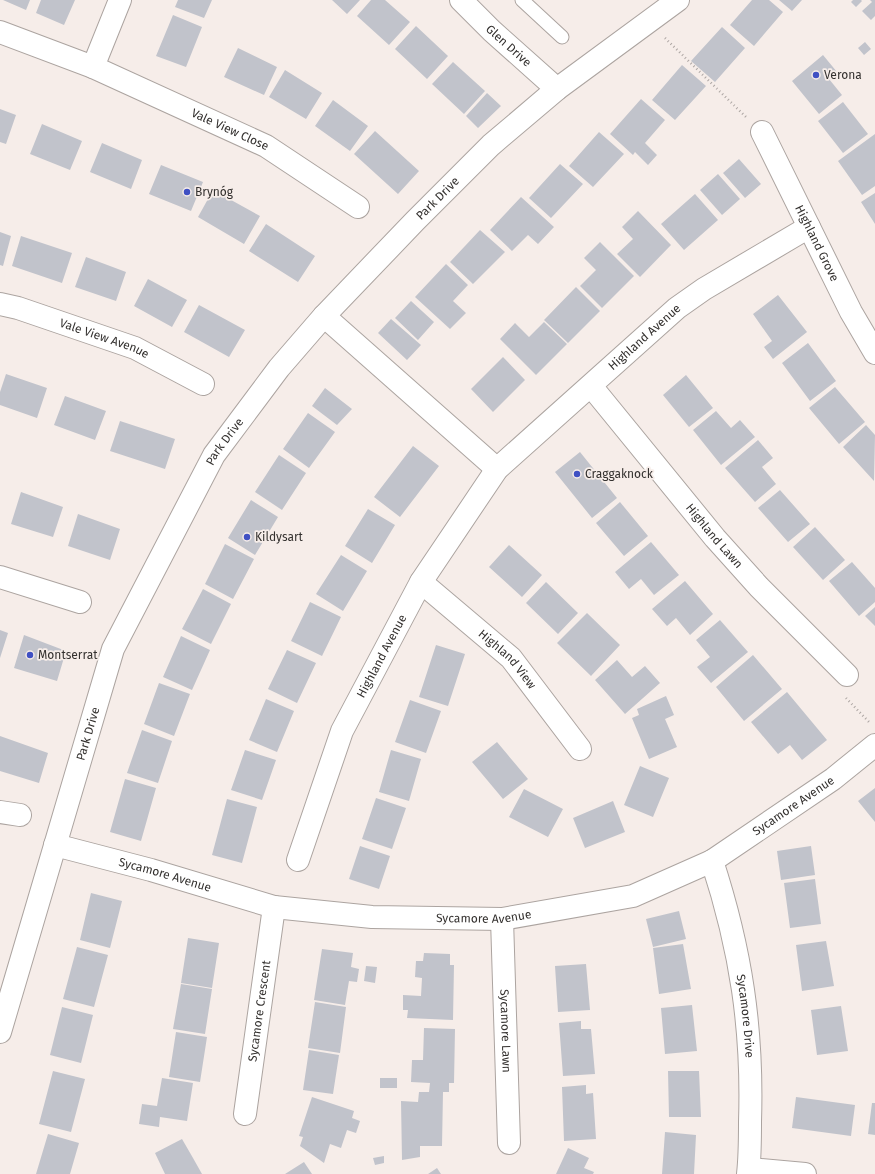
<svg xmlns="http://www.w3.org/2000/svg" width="875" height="1174" viewBox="0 0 875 1174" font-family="'Fira Sans',sans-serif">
<rect width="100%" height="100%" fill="#f6ede9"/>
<path fill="#c1c3cb" d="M3,0H30L26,10Z
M41,0H75L64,25L36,13Z
M178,0H212L204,18L175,7Z
M332,0H360L347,14Z
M371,0H385L410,22L389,45L357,16Z
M752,0H769L783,12L754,46L730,25Z
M779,0H802L792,11Z
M853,0H861L862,1L856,7L851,2Z
M870,0H875V16L871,20L862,11L872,2Z
M173,15L202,27L186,67L156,56Z
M416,26L448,56L427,79L395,49Z
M722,27L745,48L715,82L691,61Z
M865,42L871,49L864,55L858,48Z
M238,48L277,67L264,95L224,77Z
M823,55L837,72L829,79L842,95L819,114L792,81Z
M453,62L485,91L464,114L432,84Z
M682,65L706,86L675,120L652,100Z
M285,70L322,93L306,119L269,97Z
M487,93L501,106L478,128L466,116Z
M641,99L665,120L645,143L657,155L648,165L635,152L633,155L610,134Z
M333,100L368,126L350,151L315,126Z
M843,102L868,134L843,153L818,121Z
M0,109L16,115L6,144L0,142Z
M42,124L82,141L70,170L30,154Z
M375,131L419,171L398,194L354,154Z
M599,132L624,154L593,187L569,166Z
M875,134V186L862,195L838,161Z
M102,143L142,160L131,189L90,172Z
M739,159L761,184L745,198L723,173Z
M560,164L583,184L551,218L529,198Z
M161,165L203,182L191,211L149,194Z
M718,174L740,199L722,215L700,190Z
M213,190L260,216L244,244L198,217Z
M875,193V224L861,202Z
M695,194L718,220L684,250L661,224Z
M521,197L554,227L538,244L528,235L512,251L490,230Z
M638,211L671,245L640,277L617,254L633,239L622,227Z
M266,224L315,256L298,282L249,251Z
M480,230L505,252L473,284L450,262Z
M0,232L11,236L3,266L0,265Z
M21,236L72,253L62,283L12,266Z
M600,242L634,276L602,308L580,286L596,270L584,258Z
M86,257L126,272L116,301L75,287Z
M446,264L468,285L453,301L466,313L450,329L415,297Z
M148,279L187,300L172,327L134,306Z
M576,287L600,311L568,343L544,320Z
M778,295L807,332L773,359L764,347L772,341L753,314Z
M411,301L434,322L418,340L395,318Z
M199,305L245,330L229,357L184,332Z
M391,319L421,345L407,360L378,333Z
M544,322L567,344L536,375L500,339L515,323L529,337Z
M808,343L836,381L810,401L782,363Z
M503,357L525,380L493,412L471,389Z
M6,374L47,388L37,418L0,405V392Z
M686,375L713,408L689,427L663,395Z
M835,387L865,422L839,444L809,408Z
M325,388L352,409L337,425L312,406Z
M65,396L106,411L95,440L54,425Z
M716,411L731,428L740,420L755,437L721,465L693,430Z
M308,413L335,432L309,468L283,449Z
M120,421L175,439L165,469L110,451Z
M866,425L875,435L874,481L843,447Z
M758,440L773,458L762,467L776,484L755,502L725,468Z
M413,446L439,466L400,517L374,497Z
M580,452L617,498L592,518L555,472Z
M279,455L306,473L282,510L255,492Z
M780,490L810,524L788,542L758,508Z
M21,492L63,507L53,537L11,524Z
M251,500L278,517L255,555L228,538Z
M620,502L648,536L624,556L596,523Z
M368,509L395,525L372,563L345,546Z
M78,514L120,529L110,560L68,546Z
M815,527L845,560L823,580L793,547Z
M651,542L679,575L654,595L641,579L629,589L615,572Z
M225,544L254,559L233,599L205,584Z
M509,545L542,575L522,597L489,567Z
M341,555L367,571L343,611L316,594Z
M852,562L875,588V602L859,616L829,581Z
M685,581L713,614L690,635L676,618L667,626L652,609Z
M546,582L578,613L558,634L526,603Z
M203,589L231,604L211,644L182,629Z
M310,602L341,617L322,656L291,641Z
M875,607V626L865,616Z
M587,613L620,645L591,676L557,643Z
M720,620L748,652L711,683L697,667L710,657L696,640Z
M0,630L8,633L0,658Z
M24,635L66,651L57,681L14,668Z
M181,636L210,650L192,690L163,677Z
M436,645L465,654L448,706L419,697Z
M287,650L316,663L297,703L268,689Z
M753,655L782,689L744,721L716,687Z
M617,660L632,677L645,666L660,683L625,714L595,680Z
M159,683L190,694L174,736L144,724Z
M787,692L827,740L802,760L790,745L778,754L751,722Z
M666,696L674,715L665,719L677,747L649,759L632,718L639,715L637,709Z
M266,699L294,711L277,752L249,740Z
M410,700L441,711L426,753L395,742Z
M142,730L172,741L158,783L127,773Z
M0,736L48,753L39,783L0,771Z
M497,742L528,779L503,799L472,762Z
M245,750L276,760L262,800L231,790Z
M391,750L421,759L409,801L379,792Z
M640,766L669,778L653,817L624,805Z
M125,779L156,788L141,841L110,832Z
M875,788V822L858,801Z
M524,789L563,809L548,837L509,817Z
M376,798L406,808L392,849L362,839Z
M227,799L257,807L242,863L212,855Z
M613,801L625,832L585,848L573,818Z
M360,846L390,856L379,889L349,879Z
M811,846L815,875L781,880L777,851Z
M815,879L821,924L790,928L784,883Z
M91,893L122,901L110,948L80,940Z
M679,911L686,939L653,947L646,919Z
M188,938L219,943L212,988L181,983Z
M826,941L834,986L802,991L796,945Z
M683,944L691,989L659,994L653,948Z
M77,947L108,955L94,1007L63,999Z
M322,949L353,953L351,967L359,969L357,982L349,981L345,1005L314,1000Z
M424,953L450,954V965H454L453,1020L407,1018L408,1010H403V995L421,996L422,978L415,977L416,961H423Z
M586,964L590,1010L558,1012L555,966Z
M366,966L377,967L375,983L364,981Z
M181,984L212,989L205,1034L173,1029Z
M315,1002L346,1007L340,1053L308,1048Z
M692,1005L697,1051L665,1054L661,1008Z
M841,1006L848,1051L817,1055L811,1010Z
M62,1007L93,1015L81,1063L50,1055Z
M581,1021V1029H591L595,1074L563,1076L559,1023Z
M424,1028L455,1029L454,1083H449V1092H443L442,1146H420V1157L402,1160L401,1101L418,1102L419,1092H429L430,1083L411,1082L412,1060H423Z
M176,1032L207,1037L200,1082L169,1077Z
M309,1050L339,1055L333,1094L303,1090Z
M53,1071L85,1079L71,1132L39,1124Z
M668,1071H699L701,1117H669Z
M162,1078L193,1083L187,1121L160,1117L159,1127L139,1124L142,1104L157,1106Z
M380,1078H397V1088H380Z
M586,1085V1094L593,1093L596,1139L564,1141L562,1087Z
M312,1097L354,1111L352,1118L360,1121L356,1133L347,1130L341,1148L330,1144L324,1163L300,1146L303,1137L299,1136Z
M796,1097L855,1105L851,1136L792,1128Z
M872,1103H875V1135L868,1134Z
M665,1132L696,1135L694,1174H662Z
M48,1134L79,1143L70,1174H36Z
M182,1139L193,1158L202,1174H165L155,1153Z
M568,1148L589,1158L584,1168L594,1172L593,1174H556Z
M384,1156V1163L375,1165L373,1158Z
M304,1162L312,1174H285Z
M437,1168L441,1174H428Z"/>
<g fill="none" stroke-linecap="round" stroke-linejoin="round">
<g stroke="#aca4a0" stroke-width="15">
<path id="lane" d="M522,0L562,37"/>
</g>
<g stroke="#aca4a0" stroke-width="24">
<g id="street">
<path id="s1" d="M461,0L492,31L557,89"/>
<path id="s2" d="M0,32L93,67L266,146L358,207"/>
<path d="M93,67L120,0"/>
<path id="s3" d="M762,132L851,312L875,353"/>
<path id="s4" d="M0,304L18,308L135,348L203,384"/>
<path d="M324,316L497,469"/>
<path id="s5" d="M591,386L715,538L759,587L847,675"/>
<path d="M0,577L80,602"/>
<path id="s6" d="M421,582L511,658L580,749"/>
<path d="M0,812L20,815"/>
<path id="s7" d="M55,845L151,870L274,907L372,917L502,919L633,896L712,861L833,779L875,745"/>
<path id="s8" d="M298,860L342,731L421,582L497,469L677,308L704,289L809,227"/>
<path id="s9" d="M712,861C741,950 753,1029 750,1122C750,1139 750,1157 748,1174"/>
<path id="s10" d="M502,919L509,1143"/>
<path id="s11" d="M0,1032L113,649L214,455L279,368L324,316L415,221L491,145L557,89L678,0"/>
<path id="s12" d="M245,1114L274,907"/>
<path d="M749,1169L805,1174"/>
</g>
</g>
<path stroke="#ada6a3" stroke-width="2.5" stroke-dasharray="1 3" stroke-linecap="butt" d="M665,38L746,117
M846,698L870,723"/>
<use href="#lane" stroke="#fff" stroke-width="13"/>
<use href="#street" stroke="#fff" stroke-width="22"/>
</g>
<g fill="#3f50c3" stroke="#f6ede9" stroke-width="1.5">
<circle cx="816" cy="75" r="4"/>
<circle cx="187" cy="192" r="4"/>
<circle cx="577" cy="474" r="4"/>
<circle cx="247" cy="537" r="4"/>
<circle cx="30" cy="655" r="4"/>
</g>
<g text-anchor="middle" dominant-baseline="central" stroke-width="3.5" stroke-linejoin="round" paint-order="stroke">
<g font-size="12" fill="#34312f" stroke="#f6ede9">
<text stroke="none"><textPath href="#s1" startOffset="66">Glen Drive</textPath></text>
<text stroke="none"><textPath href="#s2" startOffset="250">Vale View Close</textPath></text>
<text stroke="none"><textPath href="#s11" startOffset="959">Park Drive</textPath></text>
<text stroke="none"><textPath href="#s3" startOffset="124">Highland Grove</textPath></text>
<text stroke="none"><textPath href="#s8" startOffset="639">Highland Avenue</textPath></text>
<text stroke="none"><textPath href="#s4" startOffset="110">Vale View Avenue</textPath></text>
<text stroke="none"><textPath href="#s11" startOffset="635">Park Drive</textPath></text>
<text stroke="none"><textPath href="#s5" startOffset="194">Highland Lawn</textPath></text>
<text stroke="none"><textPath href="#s8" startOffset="221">Highland Avenue</textPath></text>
<text stroke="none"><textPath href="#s6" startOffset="116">Highland View</textPath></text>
<text stroke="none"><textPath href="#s11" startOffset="311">Park Drive</textPath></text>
<text stroke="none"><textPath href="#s7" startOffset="774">Sycamore Avenue</textPath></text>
<text stroke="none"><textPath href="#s7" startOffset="114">Sycamore Avenue</textPath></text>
<text stroke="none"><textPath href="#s7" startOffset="438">Sycamore Avenue</textPath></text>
<text stroke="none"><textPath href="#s12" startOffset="104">Sycamore Crescent</textPath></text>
<text stroke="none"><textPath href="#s9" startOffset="159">Sycamore Drive</textPath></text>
<text stroke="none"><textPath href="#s10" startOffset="112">Sycamore Lawn</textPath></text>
</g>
<g font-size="12" fill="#34312f" stroke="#f6ede9" text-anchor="start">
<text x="824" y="75">Verona</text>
<text x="195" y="192">Brynóg</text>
<text x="585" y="474">Craggaknock</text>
<text x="255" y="537">Kildysart</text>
<text x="38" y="655">Montserrat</text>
</g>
</g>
</svg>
